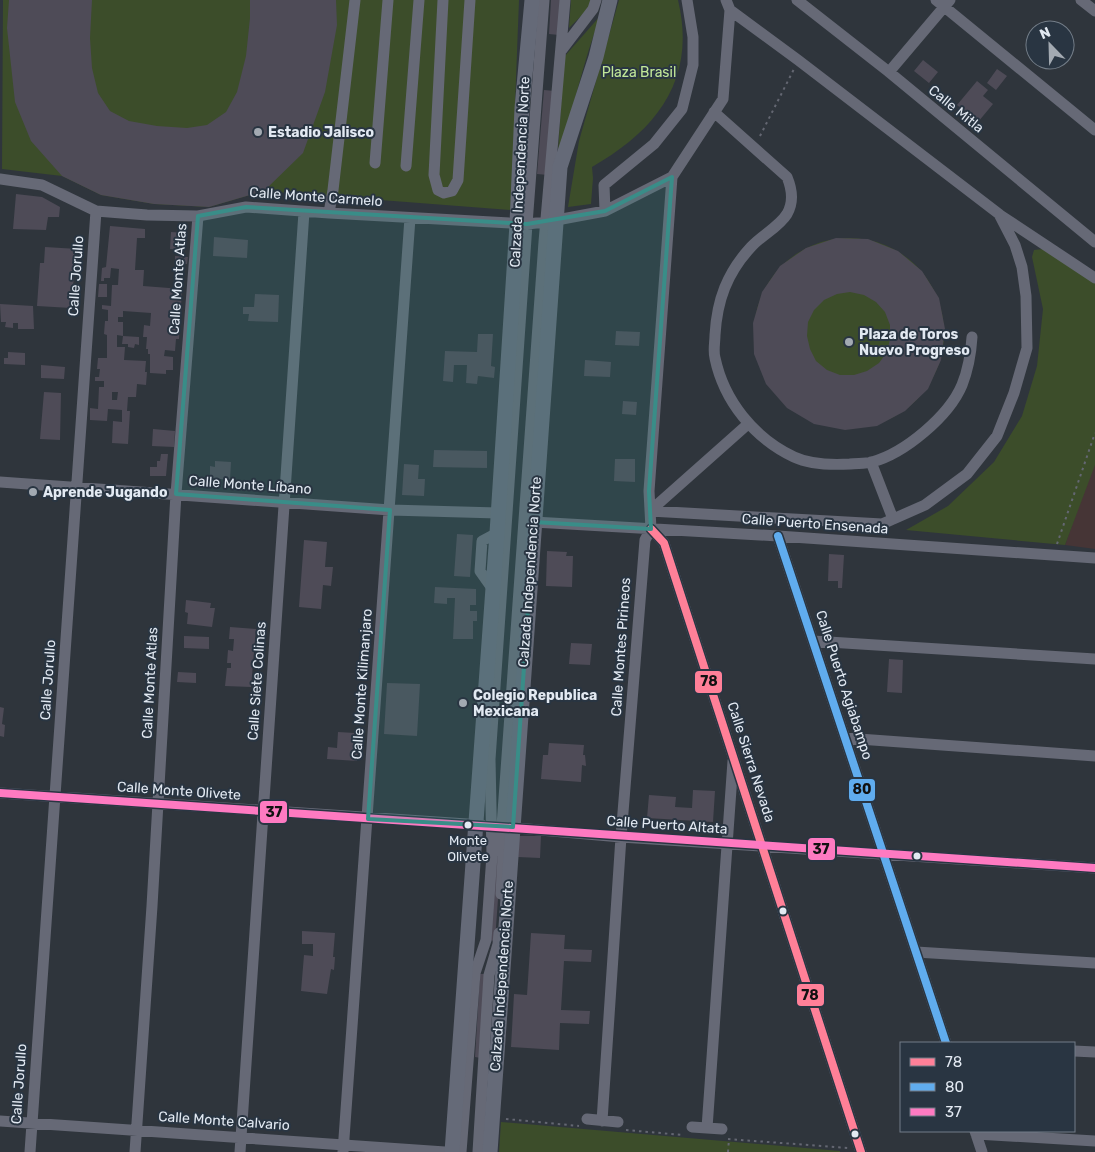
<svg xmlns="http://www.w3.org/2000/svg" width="1095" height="1152" viewBox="0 0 1095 1152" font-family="Rubik,sans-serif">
<rect width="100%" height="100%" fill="#2f353c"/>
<path fill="#463536" d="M1095,461V549L1065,545Z"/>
<path fill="#3c4d2a" d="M3,0H519L511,210L264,191L209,207L154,204L101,195L62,176L2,169Z
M571,0H592L587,10L569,28Z
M619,0H678C697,79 657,130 592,167L593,178L591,204L568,207L579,141Z
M601,15C583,60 575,107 558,152L564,57Z
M754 333a95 95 0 1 1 190 0a95 95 0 1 1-190 0Z
M1043,249L1095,282V465L1065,545L906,530L948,506L994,462L1022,416L1037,366L1043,309L1032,257L1034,250Z
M501,1122L840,1151V1152H499Z"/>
<path fill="#4e4b57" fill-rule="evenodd" d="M9,0H92L90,38L92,68L98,93L110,111L129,121L157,126L187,128L207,125L226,112L237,92L246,56L250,18V0H336L337,25L325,92L303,153L264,191L209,207L154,204L101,195L62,176L31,141L15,102L7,28Z
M551,0H562L559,35L549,34Z
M923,60L938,72L929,83L914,71Z
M997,69L1007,76L996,90L987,83Z
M977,81L988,90L983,96L993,104L978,122L957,105Z
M544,90L555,91L548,175L537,174Z
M16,194L42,197L60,207L59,217H48L46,230L13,229Z
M110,226L145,229V238H137L135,270H144L143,286L182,289L179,339H176L175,351L165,350L164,356L173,357V370H166V374L150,373V354H148V349H146L147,337H143L144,325L150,326L151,313L123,311V317H118V322H123V336L117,335V347H125L124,360L146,361L145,372H147L146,385L137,384L136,397H128L127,411H130L128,444L112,443L113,421L122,422V410L108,409L107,421L90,420V408L98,409L99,387H104V381H95V377H99L100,369H97L98,358H107V335L104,334L105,321H108V310L102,309V305L111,306L112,285H118L119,269L111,268L110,278H104V281H101L102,268L106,267ZM112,392H118L117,400H112Z
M171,232L186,233L185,250L170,249Z
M214,237L248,240L247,258L213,256Z
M836,238L868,239L898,251L922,271L939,298L945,329L941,360L928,389L905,411L877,426L845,430L814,424L787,408L766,384L754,354L753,323L762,292L780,266L806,248ZM850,292L864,295L876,302L885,312L890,325V339L887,352L879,363L867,371L854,375H840L827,370L816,361L810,349L807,336L808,322L814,310L824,300L837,294Z
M45,247L78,249L77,266L75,265L71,308L37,306L40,263H44Z
M175,256L188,257L187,264H175Z
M99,284H107V297H98Z
M255,294L279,295L278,322L248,321L249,314H243V307H254Z
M0,304L33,306L34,329H18V323H13V328L5,327L6,322H1Z
M616,331L640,332L639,346L615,345Z
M478,334H493L491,366L495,367L494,378L478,376L477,384L466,383L467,365H454L453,382L443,381L445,351L477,352Z
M123,336L139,337V345L135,344L134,348L128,347V344H122Z
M8,352L25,353V365L4,364V358H8Z
M585,360L611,362L610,377L584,376Z
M41,365L65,367L64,379L41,378Z
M44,392L61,393L60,440L40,439Z
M623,401L637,402L636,415L622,414Z
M153,429L175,431L174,447L152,446Z
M434,450L487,451V468L433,467Z
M161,454H168L166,476H150V467H157V461H160Z
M615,459H635V482L614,481Z
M215,461L231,462L230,480L210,478V466L215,467Z
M404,464L419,465L418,479H425L424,496L402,495Z
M457,534L473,535L470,577L454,576Z
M304,540L327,542L325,567H333L331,586L323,585L321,609L299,607Z
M547,551L567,552L566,556H573L572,587L546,586Z
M829,554L844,555L842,588H838V581H828Z
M435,587L476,589V605H470V611H477V621H473V639H453L455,598H447V604L434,603Z
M186,600L211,603L210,608H215L212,627L187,624L188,613L185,612Z
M230,627L256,629L251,687L225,686L227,668H231V663H227L228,650L233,651L234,639H229Z
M184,636L209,637V649L184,648Z
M571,643L592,644L590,665L569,664Z
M889,659L903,660L902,693L887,692Z
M178,672L196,673V683L177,682Z
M387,683L420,684L417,736L384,734Z
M0,707L4,708L2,724L5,725L4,737L0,736Z
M338,732L355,733V737H359L357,761L327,759L328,747L337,748Z
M549,743L584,745L583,755H585L586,766L582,765L581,782L541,779L543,755H548Z
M693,790L715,791L713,822L647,818L649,795L676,797L675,807L692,808Z
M519,836H541L540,858L518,857Z
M494,857H501L495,941L488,940Z
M302,931L335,933L333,957H335L334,970L331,969L327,994L301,991L304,955L313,956V944H302Z
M531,933L565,935L564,949L592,950L591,962L564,961L561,1010L590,1011L589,1024L560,1023L559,1050L511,1047L514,994L527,995Z
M480,974H487L481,1058L475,1057Z"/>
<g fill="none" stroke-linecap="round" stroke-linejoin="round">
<path stroke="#646772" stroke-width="2" stroke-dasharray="2.5 4" stroke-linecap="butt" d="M760,136L794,69
M1057,544L1095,433
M506,1119L579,1126
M626,1130L683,1135
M728,1139L848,1148
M728,1152L729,1139"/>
<path stroke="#666976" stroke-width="11" d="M443,0L434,175L438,190L444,193L452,191L458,180L470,0
M797,0L889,72L1095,242
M936,0L1095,130
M1081,0L1095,11
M561,51L593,9L596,0
M889,72L950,0
M714,112L787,177C792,189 794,202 787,214C779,227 762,235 751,247C727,273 717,300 715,335C715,342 713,351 715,358C724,401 754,438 794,457C811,465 832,465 850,464C857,463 865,464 872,462C905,453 949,416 962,385C968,370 971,353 972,337
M375,163L388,0
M406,166L419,0
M0,179L42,185L96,211L147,215L198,216L246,207L329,213L527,224L546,222L605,211L672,177L723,99L730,10L726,0
M605,211L604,185L654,144L682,109L693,65V37L687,0
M329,213L333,190L355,0
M1000,215L1095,278
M871,462L893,519
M0,482L390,510L498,513
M650,511L882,524L925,505L967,474L997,436L1014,393L1027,348L1026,296L1022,267L1015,245L999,214L798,60L730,10
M650,511L748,424
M534,522L778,536L1095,558
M651,529L664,543L861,1152
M778,536L946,1043
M492,588L480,571L482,541L497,533
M813,641L1095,659
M845,738L1095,756
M0,793L482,825
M506,827L621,837L1095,868
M501,894L503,857L502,826L544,242L565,0
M916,952L1095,963
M1074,1051L1095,1052
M587,1119L618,1122
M0,1121L445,1152
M602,1121L621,837L645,540L651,529L649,491L672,177
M692,1127L722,1129
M707,1128L733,761
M975,1131L982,1152
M976,1134L1095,1141
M30,1152L96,211
M135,1152L152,906L176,494L198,216
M240,1152L304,212
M343,1152L410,218
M461,1152L475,973L486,940L492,855L490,759L527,224L544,0
M478,1152L489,975L498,944L499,933"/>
<path stroke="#656a78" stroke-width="15" d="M452,1152L497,533L517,224L522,108L532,0
M490,1152L560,167L596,57L610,0"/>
<g stroke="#293542" stroke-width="11">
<path id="bus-1" d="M651,529L664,543L861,1152"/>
</g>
<g stroke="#293542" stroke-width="11">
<path id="bus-2" d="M778,536L946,1043"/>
</g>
<g stroke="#293542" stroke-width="11">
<path id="bus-3" d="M0,793L1095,868"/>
</g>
<use href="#bus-1" stroke="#ff8098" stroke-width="8"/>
<use href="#bus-2" stroke="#60acee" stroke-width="8"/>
<use href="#bus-3" stroke="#fe7ac1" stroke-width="8"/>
</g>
<path fill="#398d88" fill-opacity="0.2" stroke="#398d88" stroke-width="4" stroke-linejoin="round" d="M672,177L649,491L651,529L534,522L513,827L368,819L390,510L176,494L198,216L246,207L527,224L605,211Z"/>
<g fill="#a3aab2" stroke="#293542" stroke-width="2">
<circle cx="258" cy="132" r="5"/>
<circle cx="849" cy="342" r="5"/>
<circle cx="33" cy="492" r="5"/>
<circle cx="463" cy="703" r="5"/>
</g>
<g fill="#e2e9f2" stroke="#293542" stroke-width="2">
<circle cx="468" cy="825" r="4.5"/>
<circle cx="917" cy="856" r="4.5"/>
<circle cx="783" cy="911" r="4.5"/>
<circle cx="855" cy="1134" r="4.5"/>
</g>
<g text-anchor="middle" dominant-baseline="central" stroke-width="4" stroke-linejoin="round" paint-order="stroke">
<g font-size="13" fill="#e2e9f2" stroke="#293542">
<text x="468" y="840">Monte<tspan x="468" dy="16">Olivete</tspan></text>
</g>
<g font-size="14" fill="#c1e798" stroke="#293542">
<text x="639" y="72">Plaza Brasil</text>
</g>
<g font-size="14" fill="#e2e9f2" stroke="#293542">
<text transform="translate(956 109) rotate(39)">Calle Mitla</text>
<text transform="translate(520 172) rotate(-87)">Calzada Independencia Norte</text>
<text transform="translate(316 197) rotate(4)">Calle Monte Carmelo</text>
<text transform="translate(76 276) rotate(-86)">Calle Jorullo</text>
<text transform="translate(178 279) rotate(-86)">Calle Monte Atlas</text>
<text transform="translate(250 485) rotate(4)">Calle Monte Líbano</text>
<text transform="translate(815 524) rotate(4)">Calle Puerto Ensenada</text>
<text transform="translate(530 572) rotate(-86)">Calzada Independencia Norte</text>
<text transform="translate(621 647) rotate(-86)">Calle Montes Pirineos</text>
<text transform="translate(48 680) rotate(-86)">Calle Jorullo</text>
<text transform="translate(257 681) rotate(-86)">Calle Siete Colinas</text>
<text transform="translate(150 683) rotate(-87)">Calle Monte Atlas</text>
<text transform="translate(362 684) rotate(-86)">Calle Monte Kilimanjaro</text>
<text transform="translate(844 685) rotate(72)">Calle Puerto Agiabampo</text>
<text transform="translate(751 762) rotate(72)">Calle Sierra Nevada</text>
<text transform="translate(179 791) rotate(4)">Calle Monte Olivete</text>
<text transform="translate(667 825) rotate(4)">Calle Puerto Altata</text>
<text transform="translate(502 976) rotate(-86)">Calzada Independencia Norte</text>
<text transform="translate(19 1084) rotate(-86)">Calle Jorullo</text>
<text transform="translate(224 1121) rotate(4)">Calle Monte Calvario</text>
</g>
<g font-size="14" font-weight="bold" fill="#e2e9f2" stroke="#293542" text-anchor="start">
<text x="268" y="132">Estadio Jalisco</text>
<text x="859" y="334">Plaza de Toros<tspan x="859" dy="16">Nuevo Progreso</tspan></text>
<text x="43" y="492">Aprende Jugando</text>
<text x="473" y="695">Colegio Republica<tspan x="473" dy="16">Mexicana</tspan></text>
</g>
</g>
<g stroke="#293542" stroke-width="2">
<rect x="694" y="670" width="29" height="24" rx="5" fill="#ff8098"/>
<rect x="848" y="778" width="28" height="24" rx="5" fill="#60acee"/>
<rect x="259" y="800" width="29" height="24" rx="5" fill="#fe7ac1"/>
<rect x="807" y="837" width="29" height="24" rx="5" fill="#fe7ac1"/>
<rect x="796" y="983" width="29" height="24" rx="5" fill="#ff8098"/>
</g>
<g font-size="14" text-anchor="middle" font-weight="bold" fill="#111">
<text x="709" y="686">78</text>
<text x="862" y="794">80</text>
<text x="274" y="817">37</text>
<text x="821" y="854">37</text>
<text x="810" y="1000">78</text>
</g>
<rect x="900" y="1042" width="175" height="90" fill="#293542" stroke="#737d88"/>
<rect x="910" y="1058" width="25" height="8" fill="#ff8098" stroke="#737d88"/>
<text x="945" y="1067" font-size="15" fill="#e2e9f2">78</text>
<rect x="910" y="1083" width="25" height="8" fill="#60acee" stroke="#737d88"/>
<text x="945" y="1092" font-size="15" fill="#e2e9f2">80</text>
<rect x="910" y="1108" width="25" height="8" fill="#fe7ac1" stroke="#737d88"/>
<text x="945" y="1117" font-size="15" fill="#e2e9f2">37</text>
<g transform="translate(1050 45) rotate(337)"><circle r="24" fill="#293542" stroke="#737d88"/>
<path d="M0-4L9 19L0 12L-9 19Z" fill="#a3aab2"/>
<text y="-8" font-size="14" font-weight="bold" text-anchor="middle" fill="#e2e9f2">N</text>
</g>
</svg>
